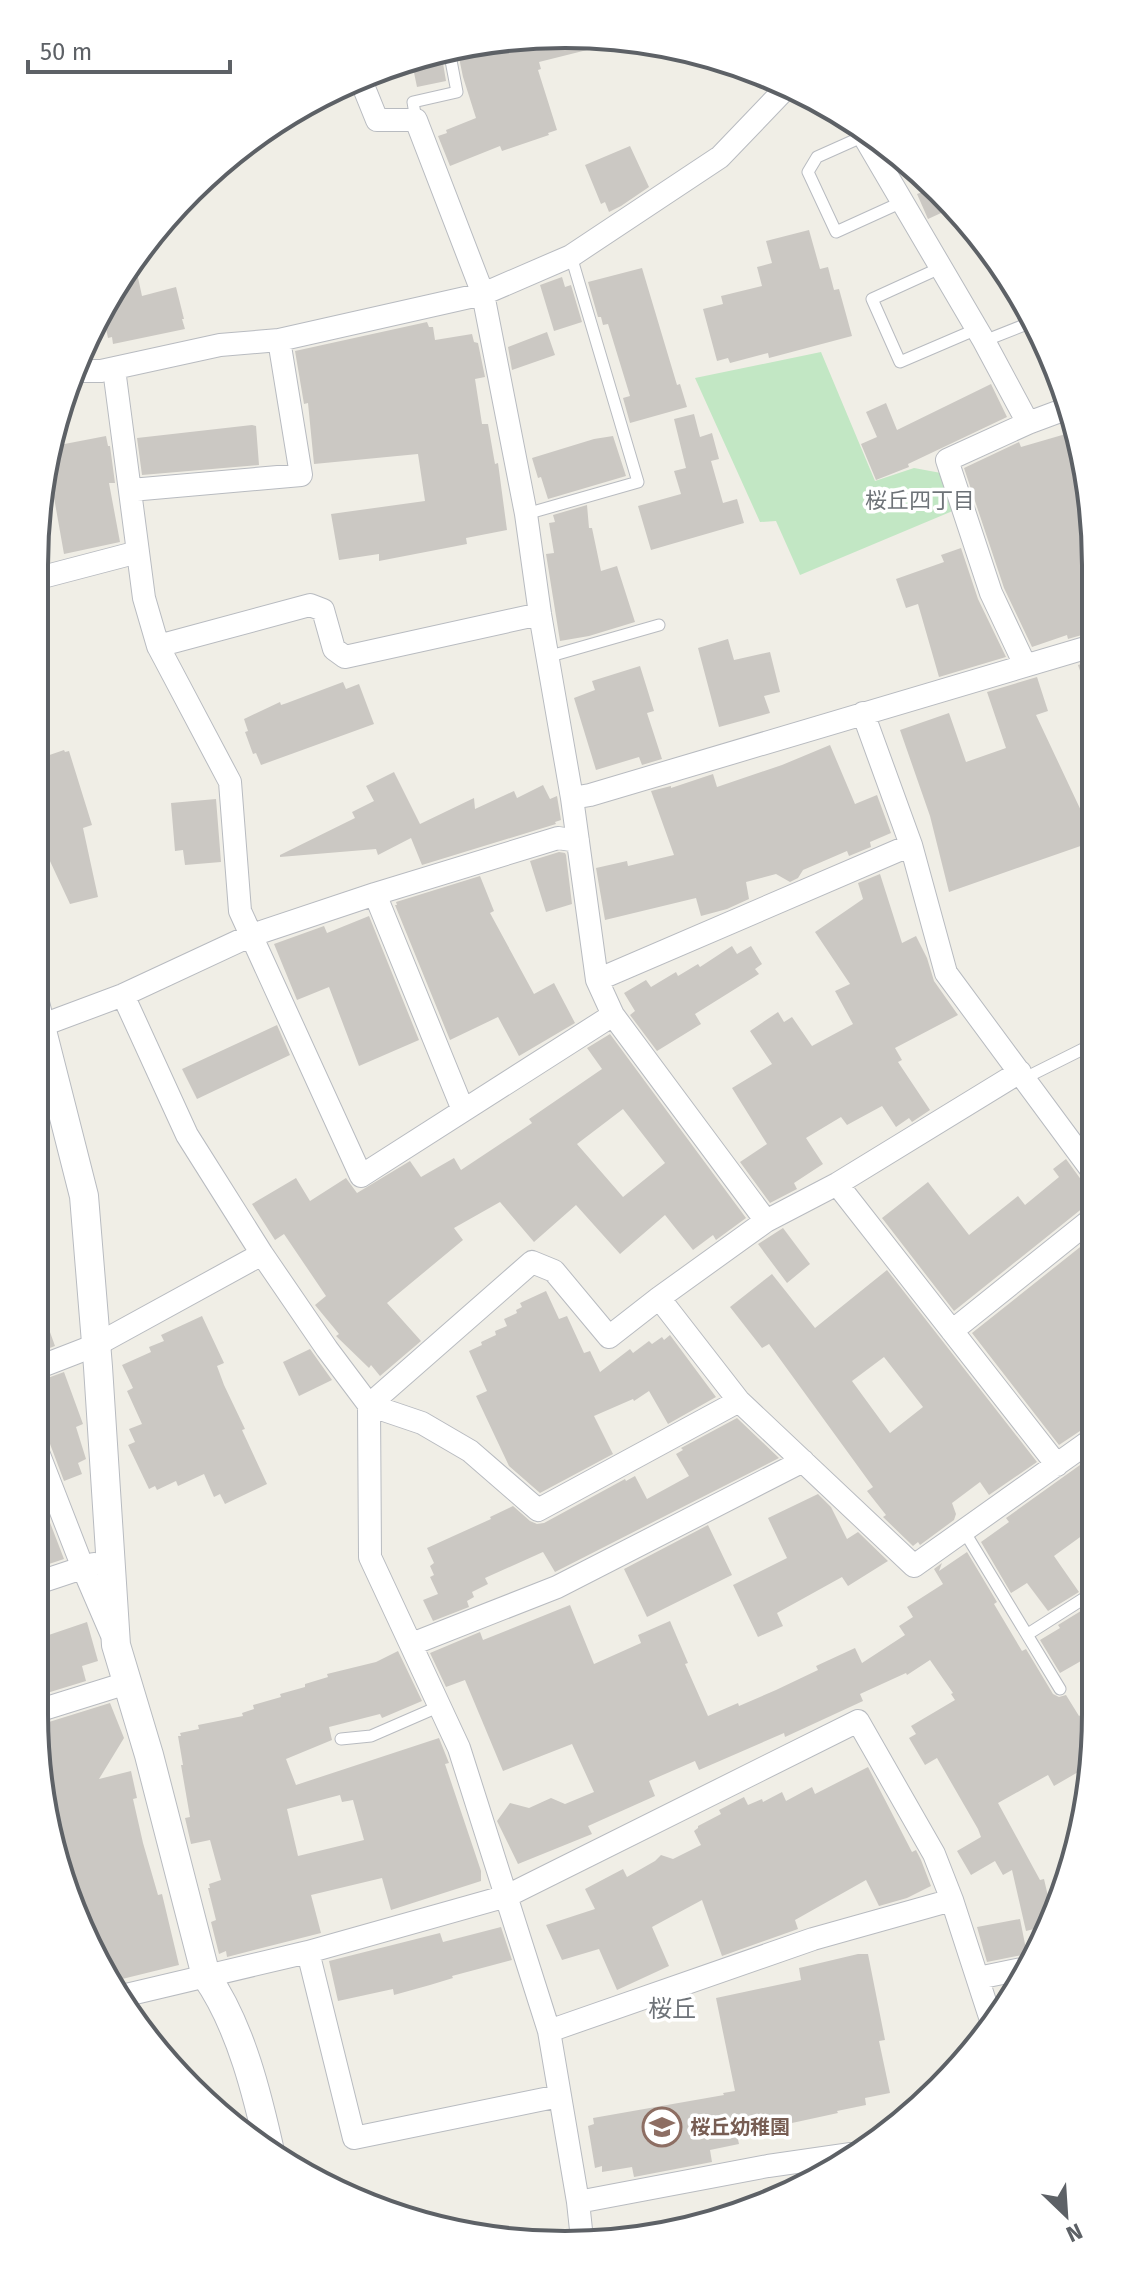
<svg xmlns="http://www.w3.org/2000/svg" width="1130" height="2279" viewBox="0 0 1130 2279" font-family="'Fira Sans','Noto Sans JP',sans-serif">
<rect width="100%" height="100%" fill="#f0eee6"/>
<path fill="#c2e7c4" d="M821,352L875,481L914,468L941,473L955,510L800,575L776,521L760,522L695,378Z"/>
<path fill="#cbc8c3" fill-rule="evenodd" d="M599,35L610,37L611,44L539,62L541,69L538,70L557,130L548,133L549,135L502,151L500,146L450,166L438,136L447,133L446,130L476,118L463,77L457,48L495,39Z
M441,51L446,81L417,87L411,58Z
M630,146L649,187L621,206L609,212L605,202L601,204L585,165Z
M934,188L952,208L928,219L917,194Z
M809,230L820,269L828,267L834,290L839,289L852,336L769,358L768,353L730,363L728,358L717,361L703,309L723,304L721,296L762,286L757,267L772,263L766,241Z
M642,268L677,385L680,384L687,407L630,423L623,398L630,396L608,324L603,325L601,317H598L588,282Z
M137,273L142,296L176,287L184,319H182L185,329L113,344L112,337L108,338L102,310L108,299L126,295Z
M562,277L565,287L571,285L582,322L554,331L540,285Z
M427,322L429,327H433L435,340L472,334L474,342L478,343L485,377L475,379L482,424H488L495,464L498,463L507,530L466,538L467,544L379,561V554L339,560L331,514L425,501L418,454L314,464L308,403L304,404L295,351Z
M547,332L555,355L512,370L508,347Z
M991,384L1007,417L908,464L909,467L876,480L861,444L877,437L866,412L886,403L897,430Z
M694,414L700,437L712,433L719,459L711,461L723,503L737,499L744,523L651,550L638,506L681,494L674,471L686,468L674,419Z
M252,425L256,426L259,465L142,475L137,438Z
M1076,431L1092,496V575L1085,577L1092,597V632L1068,639L1067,635L1032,647L1004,588L964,468L1019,442L1021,447Z
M106,436L108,446H110L115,483H109L120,542L64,554L47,458L49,447Z
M613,436L626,476L548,499L541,477L538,478L532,458L594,439Z
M587,505L589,528H592L601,571L617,566L635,622L589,636L560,641L546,554L554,553L549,523L555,522L553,515Z
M961,548L978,599L1006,657L939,677L918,604L906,608L896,579L944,562L941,555Z
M728,639L734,660L770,652L780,692L764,696L770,713L719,727L698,648Z
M1092,661V696L1089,697L1078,665Z
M640,666L654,711L647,713L662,759L642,765L639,757L596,770L574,698L595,690L592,681Z
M1037,677L1048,711L1036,715L1092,834V842L949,892L930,816L900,730L949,713L966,762L1006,748L987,692Z
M343,682L346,689L359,684L374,724L261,765L256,753L253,754L245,732L248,731L244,719L280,702L281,705L287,703Z
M830,745L855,804L877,795L891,833L870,842L871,847L849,856L847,851L803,870L798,878L790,882L776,874L746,882L749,899L727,909L701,916L696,898L605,920L596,868L627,861L628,866L674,855L651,791L671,786V788L713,774L717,787L782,765Z
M64,750L65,752L69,751L92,825L83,828L98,897L70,904L35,829V760Z
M394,772L420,824L474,798L475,809L514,791L517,798L543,785L550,799L557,796L561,820L555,822L556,824L422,865L411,838L378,855L376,849L280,857V855L355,818L352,812L374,801L366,786Z
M216,799L221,862L185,865L183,850L175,851L171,803Z
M559,852L565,853L566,855L572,904L546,912L530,861Z
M880,874L902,943L916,936L927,958L934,981L958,1015L895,1048L902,1060L898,1062L930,1110L912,1122L909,1118L896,1127L882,1106L847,1125L841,1117L806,1138L823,1164L794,1183L797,1189L770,1203L740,1162L767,1144L732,1088L772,1064L750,1031L778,1012L784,1022L792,1017L812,1046L853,1024L835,991L850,984L815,932L863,899L858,883Z
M480,876L494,911L490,913L534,994L554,983L575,1023L519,1056L498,1017L450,1040L395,905H397L396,902Z
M369,916L419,1040L359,1066L329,987L297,1000L274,944L324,926L327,933Z
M732,946L737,954L751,946L762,964L755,969L759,974L695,1014L701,1024L657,1051L630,1015L635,1011L624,993L646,980L651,987L676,972L678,976L698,964L700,967Z
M277,1025L290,1055L197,1099L182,1069Z
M610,1034L746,1218L716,1240L713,1235L693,1250L665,1215L620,1254L576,1205L534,1242L500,1202L454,1228L463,1240L387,1303L421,1341L380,1376L371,1365L369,1368L336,1336L339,1334L315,1305L326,1296L284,1234L275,1240L252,1204L296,1178L310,1201L346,1178L357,1193L410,1161L421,1177L454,1158L461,1170L532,1123L529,1119L602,1069L587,1048ZM623,1109L665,1163L623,1197L577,1144Z
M1066,1159L1082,1181L1093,1187V1204L1084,1207L954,1311L882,1218L928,1182L969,1235L1018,1196L1025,1205L1059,1177L1053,1169Z
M783,1228L810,1264L787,1283L758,1244Z
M1094,1236V1424L1086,1427L1059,1445L972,1333Z
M887,1270L1037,1462L989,1495L980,1482L952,1503L956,1514L954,1520L920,1545L918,1542L913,1546L883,1517L886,1515L867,1491L873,1487L769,1344L762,1348L730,1307L772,1274L815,1328ZM884,1357L923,1407L890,1433L852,1381Z
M546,1291L559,1319L567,1316L584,1353L590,1351L600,1372L630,1349L633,1353L649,1341L652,1344L662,1337L664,1340L670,1335L716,1397L668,1424L649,1391L634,1401L633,1399L594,1416L613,1454L540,1493L509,1466L476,1396L487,1391L469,1351L482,1345L481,1342L496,1335L495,1331L507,1326L504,1319L517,1313L516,1310L522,1307L520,1303Z
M37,1296L55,1346L34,1354V1297Z
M202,1316L224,1363L217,1366L224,1385L245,1429L242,1430L267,1484L225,1504L220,1494L214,1497L204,1474L178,1486L176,1481L157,1490L155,1486L149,1489L128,1445L135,1442L129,1429L142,1424L127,1391L133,1388L122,1365L151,1352L149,1347L164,1341L161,1335Z
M310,1349L332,1380L299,1396L283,1362Z
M64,1372L83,1424L76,1427L86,1459L78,1463L82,1474L64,1481L47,1436L42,1431L34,1428V1383Z
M737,1418L779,1458L555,1572L543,1552L485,1578L488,1584L472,1592L474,1597L467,1601L469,1607L433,1621L423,1600L438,1594L430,1577L434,1575L430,1566L434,1563L427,1548L491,1519L490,1517L513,1506L530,1521L537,1524L544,1523L625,1479L626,1481L635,1476L647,1499L689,1476L676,1454L683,1450L681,1448Z
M1094,1455V1527L1054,1556L1079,1592L1048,1611L1027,1583L1011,1593L981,1542L1009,1522L1006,1518Z
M34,1481L64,1559L34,1569Z
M818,1494L831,1507L847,1539L858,1532L888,1561L848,1586L842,1577L777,1613L783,1626L758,1637L733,1585L787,1558L768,1518Z
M708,1525L732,1575L647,1617L624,1569Z
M967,1552L997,1602L994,1604L1022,1651L1026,1649L1053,1694L1059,1697L1066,1695L1079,1716L1095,1707V1748L1092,1764L1054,1786L1048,1775L998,1803L1040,1880L1044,1879L1053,1918L1050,1925L1026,1931L1012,1870L1003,1875L995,1861L971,1875L957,1851L981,1837L978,1829L937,1758L925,1765L909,1738L916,1734L911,1726L955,1700L951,1694L953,1693L930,1660L907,1675L906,1673L860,1694L863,1701L785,1737L784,1733L699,1770L695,1761L649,1781L655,1796L588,1826L592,1834L518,1864L497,1821L510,1803L529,1808L551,1798L565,1804L594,1792L572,1744L503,1771L465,1680L446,1687L430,1653L480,1632L483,1640L570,1605L594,1664L641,1643L638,1635L670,1621L688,1663L685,1664L708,1716L738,1703L739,1706L776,1690L818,1670L816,1666L855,1648L862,1663L905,1635L899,1626L913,1617L907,1607L943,1584L934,1569L942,1563L939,1571Z
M1089,1606L1095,1614V1653L1060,1673L1040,1640L1060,1628L1058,1625Z
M87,1622L98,1661L82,1666L86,1681L34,1697V1640Z
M398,1651L422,1701L382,1718L380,1714L329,1727L332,1740L286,1759L296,1785L439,1738L449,1763L445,1764L481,1871V1881L391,1910L382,1878L311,1895L321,1933L227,1957L226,1951L219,1954L211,1922L216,1920L208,1888H210L209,1884L221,1880L210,1840L191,1844L185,1818L190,1817L181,1765H183L178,1736H181L180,1733L199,1729L198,1725L243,1716L242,1713L254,1709L253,1705L281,1697L280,1694L305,1687V1684L328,1677L327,1674L376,1662ZM340,1795L342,1802L353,1800L364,1840L298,1856L287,1809Z
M110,1703L124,1738L99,1779L131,1771L137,1798L133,1799L143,1843L158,1895L162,1894L179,1965L114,1981L62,1885L36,1726Z
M868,1767L912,1852L916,1850L921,1860L931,1886L907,1898L879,1906L866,1880L795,1920L798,1929L722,1956L702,1900L652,1927L669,1966L617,1990L599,1949L562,1960L546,1925L595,1909L585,1889L623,1869L627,1877L655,1861L661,1855L673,1859L701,1845L694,1831L698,1828V1826L721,1814L719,1810L744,1797L748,1805L762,1799L763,1802L782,1792L786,1801L812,1787L815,1794Z
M1020,1919L1027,1954L987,1962L977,1927Z
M501,1927L512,1960L452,1976L453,1978L430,1985L394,1995L393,1989L338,2001L329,1961L440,1933L443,1942Z
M858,1954H868L885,2040L879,2041L890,2093L865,2098L866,2105L837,2111L838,2113L737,2135L739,2144L710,2150L712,2162L634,2177L632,2167L602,2172V2166L595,2168L588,2126L594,2124L593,2118L724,2095L723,2093L735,2091L716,1998L801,1980L799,1968Z"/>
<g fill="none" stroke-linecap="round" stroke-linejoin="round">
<g stroke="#b8bbc0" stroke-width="13">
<path id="service" d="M416,120L413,102L457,92L449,50
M864,136L817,157L808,172L836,232L902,202
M940,268L872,299L900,362L977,329
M984,341L1032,322
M526,514L638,482L571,256
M547,657L659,625
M1025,1078L1093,1044
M964,1531L1060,1689
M1028,1634L1094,1592
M341,1739L371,1736L440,1706"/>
</g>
<g stroke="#b8bbc0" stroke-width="24">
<path id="minor" d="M360,78L377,120H416L483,294L526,514L540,614L572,798L597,980L613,1015L766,1221
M859,128L984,341L1028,423
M75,368L79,371H101L220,345L279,340L483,294L571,256L720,157L789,85
M114,369L144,598L158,646L230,782L240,911L361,1176L613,1015
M131,490L301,475L279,340
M35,579L138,552
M158,646L310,605L323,610L334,649L345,657L540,614
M1025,665L991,593L947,460L1028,423L1071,407
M863,713L911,845L946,973L1093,1172
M572,798L590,795L1092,646
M375,894L463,1110
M597,980L911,845
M123,995L187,1135L262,1254L327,1349L369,1405L370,1557L459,1748L549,2031L578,2202L582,2239
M40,1026L123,995L252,935L375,894L558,838L578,841
M837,1184L1057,1465
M659,1298L739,1401L914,1566L1094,1438
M952,1331L1093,1218
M34,1369L96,1345L262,1254
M369,1405L532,1262L554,1271L609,1337L659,1298L766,1221L837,1184L1020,1072
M369,1405L422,1423L470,1451L538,1510L739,1401
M34,1442L83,1568L111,1633
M34,1584L94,1564
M412,1644L557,1587L803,1461
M34,1712L127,1683
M308,1952L354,2138L559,2096
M978,1978L1027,1968
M122,1996L308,1952L507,1896L858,1721L934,1854L952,1900L991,2020
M549,2031L813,1939L952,1900
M578,2202L768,2166L851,2154"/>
</g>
<g stroke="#b8bbc0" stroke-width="30">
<path id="tertiary" d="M35,1003L84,1196L98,1367L116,1645L149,1755L206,1976C241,2026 258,2097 271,2156"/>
</g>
<use href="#service" stroke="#fff" stroke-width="11"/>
<use href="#minor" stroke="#fff" stroke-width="22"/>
<use href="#tertiary" stroke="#fff" stroke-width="28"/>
</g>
<defs>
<g id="school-ring" transform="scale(2)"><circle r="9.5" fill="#fff" stroke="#8d6e63" stroke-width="1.5"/><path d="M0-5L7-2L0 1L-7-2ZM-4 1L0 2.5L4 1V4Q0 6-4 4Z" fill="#8d6e63"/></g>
</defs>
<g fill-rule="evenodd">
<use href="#school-ring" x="662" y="2127"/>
</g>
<g text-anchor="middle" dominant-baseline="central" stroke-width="7" stroke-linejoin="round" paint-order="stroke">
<g font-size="20" font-weight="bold" fill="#785e54" stroke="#fff" text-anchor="start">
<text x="690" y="2127">桜丘幼稚園</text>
</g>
<g font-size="22" fill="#6e7378" stroke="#fff">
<text x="920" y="500">桜丘四丁目</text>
</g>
<g font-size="24" fill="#6e7378" stroke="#fff">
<text x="672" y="2009">桜丘</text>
</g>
</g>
<path d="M0 0H1130V2279H0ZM565 48H565A517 517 0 0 1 1082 565V1714A517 517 0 0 1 565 2231H565A517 517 0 0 1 48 1714V565A517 517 0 0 1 565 48Z" fill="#fff" fill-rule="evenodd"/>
<path fill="none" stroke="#5d6166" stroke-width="4" d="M565 48H565A517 517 0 0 1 1082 565V1714A517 517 0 0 1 565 2231H565A517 517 0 0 1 48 1714V565A517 517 0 0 1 565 48Z"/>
<g transform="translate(1066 2215) rotate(155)" stroke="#ffffff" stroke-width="6" paint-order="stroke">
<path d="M0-6L14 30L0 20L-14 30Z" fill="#5d6166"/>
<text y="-12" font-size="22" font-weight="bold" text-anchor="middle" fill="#5d6166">N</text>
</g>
<path d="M28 60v12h202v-12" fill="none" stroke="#5d6166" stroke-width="4"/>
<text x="40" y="60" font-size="24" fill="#5d6166" stroke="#ffffff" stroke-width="6" paint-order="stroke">50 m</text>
</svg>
